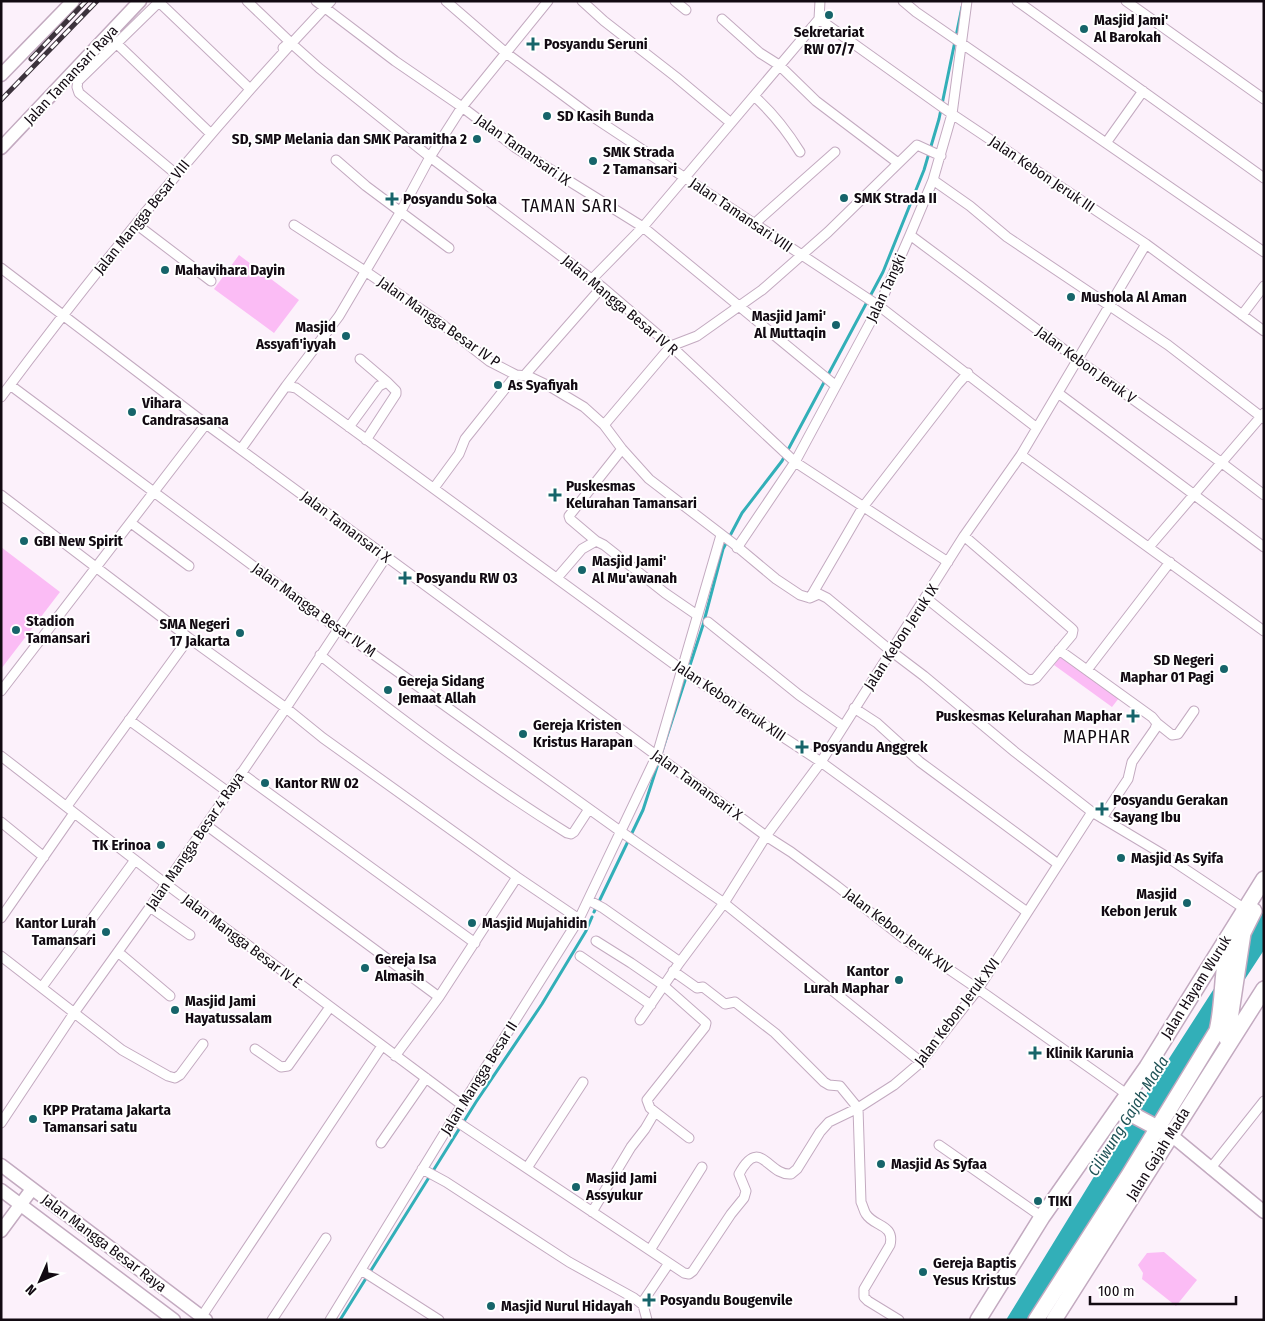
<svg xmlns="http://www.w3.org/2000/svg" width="1265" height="1321" viewBox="0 0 1265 1321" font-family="'Fira Sans Condensed',sans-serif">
<rect width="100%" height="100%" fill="#fcf1fb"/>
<path fill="#fbbcf5" d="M239,255L299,300L274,333L214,289Z
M1,547L60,592L1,669Z
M1061,656L1119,698L1112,707L1054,665Z
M1164,1252L1197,1280L1176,1306L1142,1279L1143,1273L1138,1265L1147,1253Z"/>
<path fill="#32afb8" d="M1264,911V950L1168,1097L1029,1320H1006L1114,1144Z"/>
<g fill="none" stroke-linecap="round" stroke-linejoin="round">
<path stroke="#32afb8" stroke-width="3" d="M594,912L643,810L703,625L723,549L742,513L782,461L883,272L924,170L939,119L962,7
M340,1320L476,1102L542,1004L586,931L592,917"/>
<g stroke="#c3aac0" stroke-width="11">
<path id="street" d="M160,1L78,81L77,87L79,93L176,174
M247,1L290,42L283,48
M316,1L395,61L462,107L516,148L643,227L836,386
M446,1L506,53L587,113L879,306L1037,428
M582,1L604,21L676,77L731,123
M675,1L686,10
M903,1L916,12L1264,252
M1017,1L1264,178
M1126,1L1264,99
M159,2L250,89
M722,19L760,53L779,65L816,101L898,163
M819,19L952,114L1146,244L1264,331
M819,19L820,1
M114,41L211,134
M292,44L319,68L430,157L602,287L671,346L795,462L948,562
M754,96C773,113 787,131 800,152
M1106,143L1143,91
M336,160L366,186L449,248
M933,180L970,206L1007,237L1168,345L1264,419
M136,224L211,281
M754,224L835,152
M294,225L365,271L438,321L489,361L516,375L528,376L549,386L584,407L604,425L622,449L649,479L734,544L776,579L800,595L810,598L819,594L827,598L891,651L924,676L1015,752L1092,812L1164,855L1245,909
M910,235L1078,360L1222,463L1264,495
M1,268L206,424L766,836L791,852L837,886L903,938L978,989L1128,1095
M592,279L643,227L819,19
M1242,315L1264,286
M360,359L387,382
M524,376L602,287
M10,385L338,629L620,831L724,903L921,1062
M286,386L296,388L689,675L821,762L1027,912
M1058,393L1264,547
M1,397C104,259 213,126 331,1
M604,425L671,346L697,336L762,290L828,232L917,145L941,156
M349,427L379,386L387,382L396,391V394L366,440
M241,449L286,386L339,316L401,211L430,157L462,107L548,1
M622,449L569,516L570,519L596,541L604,545L665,593L697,615
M1021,455L1264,631
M434,488L459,454L465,439L516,375
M1,495L189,638L286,708L323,738L517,877L579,919
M131,523L189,566
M1149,547L1264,413
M737,548L795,462L879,306L910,235L933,180L952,114L967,1
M557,578L582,549L596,541
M810,598L863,507L958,384L968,373
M926,598L1027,679L1032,680L1036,678L1072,635L1073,630L1071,628L964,536
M708,622L799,695L843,726
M1059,650L1152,717L1157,723L1172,735L1178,734L1194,711
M320,655C400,719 480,779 567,833L571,834L574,832L589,809
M1087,670L1170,562
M1,691L206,424
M854,708L877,723L920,762L1058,864
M129,720L228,792
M1,756L166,884L462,1105
M241,773L475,943
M67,806L189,638
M1102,818L1128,779L1132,762L1155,729L1157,723
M1,822L44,857
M206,825L439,997
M588,900L603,908L680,962
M150,907L190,935
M1,918L74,813
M596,941L631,963L663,985L706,1023L705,1027L647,1100L650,1108L689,1138
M118,952L170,996
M1,956L122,1050L168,1076L175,1078L180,1075L203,1044
M580,956L651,1005
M673,971L697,988L703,987L725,1004L735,1002L775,1033L824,1082L829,1085L840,1086L858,1108
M42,987L135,860
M640,1020L680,962L724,903L766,836L821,762L964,536L1021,455L1146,244
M255,1049L281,1067L288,1066L330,1007
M395,1056L439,997L517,877
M858,1108L861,1202C863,1206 864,1211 866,1214C874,1227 895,1224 890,1245L864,1289V1297L868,1301L899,1320
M453,1119L684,1273L689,1274L693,1271L731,1214L744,1198L746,1191L739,1174C760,1135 768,1176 791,1174L797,1169L820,1132L829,1122L858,1108L894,1085L921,1062L978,989L1092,812
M1,1123L74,1013L150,907L286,708L386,557
M381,1143L426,1078
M939,1145L1042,1217
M527,1168L583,1082
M422,1169L446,1182L569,1262L634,1298L643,1305L647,1320
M1210,1169L1264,1101
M592,1212L631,1147L645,1129L655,1112
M650,1250L702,1167
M361,1270L439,1320
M643,1305L644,1300L669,1263
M202,1316L382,1046
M272,1320L326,1238
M330,1320L450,1124L579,919L657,755L721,535"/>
</g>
<g stroke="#c3aac0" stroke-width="15">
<path id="secondary" d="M1,75L73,1
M1,148L140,1
M1171,1135L1264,1212
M1,1165L206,1320
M1,1190L174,1320
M1,1231L32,1189"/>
</g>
<g stroke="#c3aac0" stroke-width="18">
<path id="primary" d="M1227,1039L1243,933L1254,911
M1120,1108L1165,1132
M978,1320L1042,1217L1147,1067L1264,879
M1036,1320L1129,1175L1217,1031C1224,1002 1221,971 1229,942
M1054,1320L1264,989"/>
</g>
<use href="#street" stroke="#fff" stroke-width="9"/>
<use href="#secondary" stroke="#fff" stroke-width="12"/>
<use href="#primary" stroke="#fff" stroke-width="15"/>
<g stroke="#3c333c" stroke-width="5">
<path id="rail" d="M31,59L86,1
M1,100L97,1"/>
</g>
<use href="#rail" stroke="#fff" stroke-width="3" stroke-dasharray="9" stroke-linecap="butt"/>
</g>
<g fill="#16646a" stroke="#fff" stroke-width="2">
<circle cx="829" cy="15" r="5"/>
<circle cx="1084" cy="29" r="5"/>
<path d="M530.5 36.5h5v5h5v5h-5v5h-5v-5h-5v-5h5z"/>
<circle cx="547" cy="116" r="5"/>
<circle cx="477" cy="139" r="5"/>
<circle cx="593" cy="161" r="5"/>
<circle cx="844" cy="198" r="5"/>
<path d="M389.5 191.5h5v5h5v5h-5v5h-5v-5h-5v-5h5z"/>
<circle cx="165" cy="270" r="5"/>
<circle cx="1071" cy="297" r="5"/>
<circle cx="836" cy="325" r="5"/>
<circle cx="346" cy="336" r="5"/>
<circle cx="498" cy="385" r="5"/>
<circle cx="132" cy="412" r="5"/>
<path d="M552.5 487.5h5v5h5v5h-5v5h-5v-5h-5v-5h5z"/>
<circle cx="24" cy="541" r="5"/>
<circle cx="582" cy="570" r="5"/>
<path d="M402.5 570.5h5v5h5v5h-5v5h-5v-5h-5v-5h5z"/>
<circle cx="16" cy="630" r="5"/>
<circle cx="240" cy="633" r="5"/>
<circle cx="1224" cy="669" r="5"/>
<circle cx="388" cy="690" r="5"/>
<path d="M1130.5 708.5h5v5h5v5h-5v5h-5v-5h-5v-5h5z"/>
<circle cx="523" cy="734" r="5"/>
<path d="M799.5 739.5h5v5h5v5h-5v5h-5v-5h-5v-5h5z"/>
<circle cx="265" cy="783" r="5"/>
<path d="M1099.5 801.5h5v5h5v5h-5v5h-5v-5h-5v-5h5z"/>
<circle cx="161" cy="845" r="5"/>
<circle cx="1121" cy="858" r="5"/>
<circle cx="1187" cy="903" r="5"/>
<circle cx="472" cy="923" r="5"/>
<circle cx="106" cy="932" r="5"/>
<circle cx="365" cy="968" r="5"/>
<circle cx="899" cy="980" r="5"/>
<circle cx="175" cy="1010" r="5"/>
<path d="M1032.5 1045.5h5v5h5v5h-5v5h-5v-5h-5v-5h5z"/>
<circle cx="33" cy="1119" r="5"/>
<circle cx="881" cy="1164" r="5"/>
<circle cx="576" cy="1187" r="5"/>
<circle cx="1038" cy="1201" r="5"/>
<circle cx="923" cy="1272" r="5"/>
<path d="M646.5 1292.5h5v5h5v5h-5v5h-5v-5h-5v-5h5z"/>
<circle cx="491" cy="1306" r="5"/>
</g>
<g text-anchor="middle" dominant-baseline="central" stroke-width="4" stroke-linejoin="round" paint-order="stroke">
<g font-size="15" font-weight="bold" fill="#120a12" stroke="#fff" text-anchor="start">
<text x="1094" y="20">Masjid Jami'<tspan x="1094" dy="17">Al Barokah</tspan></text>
<text x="829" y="32" text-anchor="middle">Sekretariat<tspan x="829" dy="17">RW 07/7</tspan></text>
<text x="544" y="44">Posyandu Seruni</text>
<text x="557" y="116">SD Kasih Bunda</text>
<text x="467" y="139" text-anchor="end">SD, SMP Melania dan SMK Paramitha 2</text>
<text x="603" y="152">SMK Strada<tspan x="603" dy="17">2 Tamansari</tspan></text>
<text x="854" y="198">SMK Strada II</text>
<text x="403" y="199">Posyandu Soka</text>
<text x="175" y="270">Mahavihara Dayin</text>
<text x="1081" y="297">Mushola Al Aman</text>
<text x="826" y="316" text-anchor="end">Masjid Jami'<tspan x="826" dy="17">Al Muttaqin</tspan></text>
<text x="336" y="327" text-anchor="end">Masjid<tspan x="336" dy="17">Assyafi'iyyah</tspan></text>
<text x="508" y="385">As Syafiyah</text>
<text x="142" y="403">Vihara<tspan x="142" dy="17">Candrasasana</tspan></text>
<text x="566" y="486">Puskesmas<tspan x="566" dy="17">Kelurahan Tamansari</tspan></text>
<text x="34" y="541">GBI New Spirit</text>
<text x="592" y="561">Masjid Jami'<tspan x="592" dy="17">Al Mu'awanah</tspan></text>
<text x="416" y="578">Posyandu RW 03</text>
<text x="26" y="621">Stadion<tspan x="26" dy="17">Tamansari</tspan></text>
<text x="230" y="624" text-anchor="end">SMA Negeri<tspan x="230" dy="17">17 Jakarta</tspan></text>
<text x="1214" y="660" text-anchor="end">SD Negeri<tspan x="1214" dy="17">Maphar 01 Pagi</tspan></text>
<text x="398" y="681">Gereja Sidang<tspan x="398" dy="17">Jemaat Allah</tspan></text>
<text x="1122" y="716" text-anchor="end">Puskesmas Kelurahan Maphar</text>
<text x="533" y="725">Gereja Kristen<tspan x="533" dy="17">Kristus Harapan</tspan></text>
<text x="813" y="747">Posyandu Anggrek</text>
<text x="275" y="783">Kantor RW 02</text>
<text x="1113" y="800">Posyandu Gerakan<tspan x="1113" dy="17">Sayang Ibu</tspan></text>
<text x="151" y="845" text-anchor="end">TK Erinoa</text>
<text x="1131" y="858">Masjid As Syifa</text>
<text x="1177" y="894" text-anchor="end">Masjid<tspan x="1177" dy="17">Kebon Jeruk</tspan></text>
<text x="96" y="923" text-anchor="end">Kantor Lurah<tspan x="96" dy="17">Tamansari</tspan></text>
<text x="482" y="923">Masjid Mujahidin</text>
<text x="375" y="959">Gereja Isa<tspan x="375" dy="17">Almasih</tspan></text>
<text x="889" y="971" text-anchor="end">Kantor<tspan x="889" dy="17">Lurah Maphar</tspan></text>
<text x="185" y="1001">Masjid Jami<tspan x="185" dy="17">Hayatussalam</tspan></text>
<text x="1046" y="1053">Klinik Karunia</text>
<text x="43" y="1110">KPP Pratama Jakarta<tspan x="43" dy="17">Tamansari satu</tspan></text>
<text x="891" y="1164">Masjid As Syfaa</text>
<text x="586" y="1178">Masjid Jami<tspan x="586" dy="17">Assyukur</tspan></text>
<text x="1048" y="1201">TIKI</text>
<text x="933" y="1263">Gereja Baptis<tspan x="933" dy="17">Yesus Kristus</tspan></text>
<text x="660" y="1300">Posyandu Bougenvile</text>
<text x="501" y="1306">Masjid Nurul Hidayah</text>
</g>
<g font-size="15" fill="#120a12" stroke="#fff">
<text transform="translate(71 75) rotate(-47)">Jalan Tamansari Raya</text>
<text transform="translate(523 150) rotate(35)">Jalan Tamansari IX</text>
<text transform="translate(1042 174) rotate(34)">Jalan Kebon Jeruk III</text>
<text transform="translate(741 215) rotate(34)">Jalan Tamansari VIII</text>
<text transform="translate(142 217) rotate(-51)">Jalan Mangga Besar VIII</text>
<text transform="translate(886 288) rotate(-65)">Jalan Tangki</text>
<text transform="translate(620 305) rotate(40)">Jalan Mangga Besar IV R</text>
<text transform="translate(439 322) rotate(35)">Jalan Mangga Besar IV P</text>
<text transform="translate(1086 365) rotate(36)">Jalan Kebon Jeruk V</text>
<text transform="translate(346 527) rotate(37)">Jalan Tamansari X</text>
<text transform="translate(314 610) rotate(36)">Jalan Mangga Besar IV M</text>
<text transform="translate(901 637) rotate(-57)">Jalan Kebon Jeruk IX</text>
<text transform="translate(730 701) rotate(34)">Jalan Kebon Jeruk XIII</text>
<text transform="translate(697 785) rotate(36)">Jalan Tamansari X</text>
<text transform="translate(195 841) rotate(-56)">Jalan Mangga Besar 4 Raya</text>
<text transform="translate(898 931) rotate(37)">Jalan Kebon Jeruk XIV</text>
<text transform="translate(242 941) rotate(37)">Jalan Mangga Besar IV E</text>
<text transform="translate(1196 987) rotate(-58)">Jalan Hayam Wuruk</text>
<text transform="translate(957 1012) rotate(-53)">Jalan Kebon Jeruk XVI</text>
<text transform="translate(479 1078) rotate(-58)">Jalan Mangga Besar II</text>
<text transform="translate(1158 1154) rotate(-58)">Jalan Gajah Mada</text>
<text transform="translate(104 1243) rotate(37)">Jalan Mangga Besar Raya</text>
</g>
<g font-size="16" font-style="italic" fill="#215458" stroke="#fff">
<text transform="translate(1128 1116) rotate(-58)">Ciliwung Gajah Mada</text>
</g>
<g font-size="18" letter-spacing="1" fill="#120a12" stroke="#fff">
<text x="570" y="206">TAMAN SARI</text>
<text x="1097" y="737">MAPHAR</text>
</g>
</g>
<rect width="1265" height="1321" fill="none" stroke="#120a12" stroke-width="5"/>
<g transform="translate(40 1281) rotate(225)" stroke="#ffffff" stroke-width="4" paint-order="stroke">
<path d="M0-4L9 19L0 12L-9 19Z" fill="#120a12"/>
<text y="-8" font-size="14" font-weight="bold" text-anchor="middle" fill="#120a12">N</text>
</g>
<path d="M1090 1296v8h146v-8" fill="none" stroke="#120a12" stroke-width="2.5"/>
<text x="1098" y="1296" font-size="15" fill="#120a12" stroke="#ffffff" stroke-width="4" paint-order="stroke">100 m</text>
</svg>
